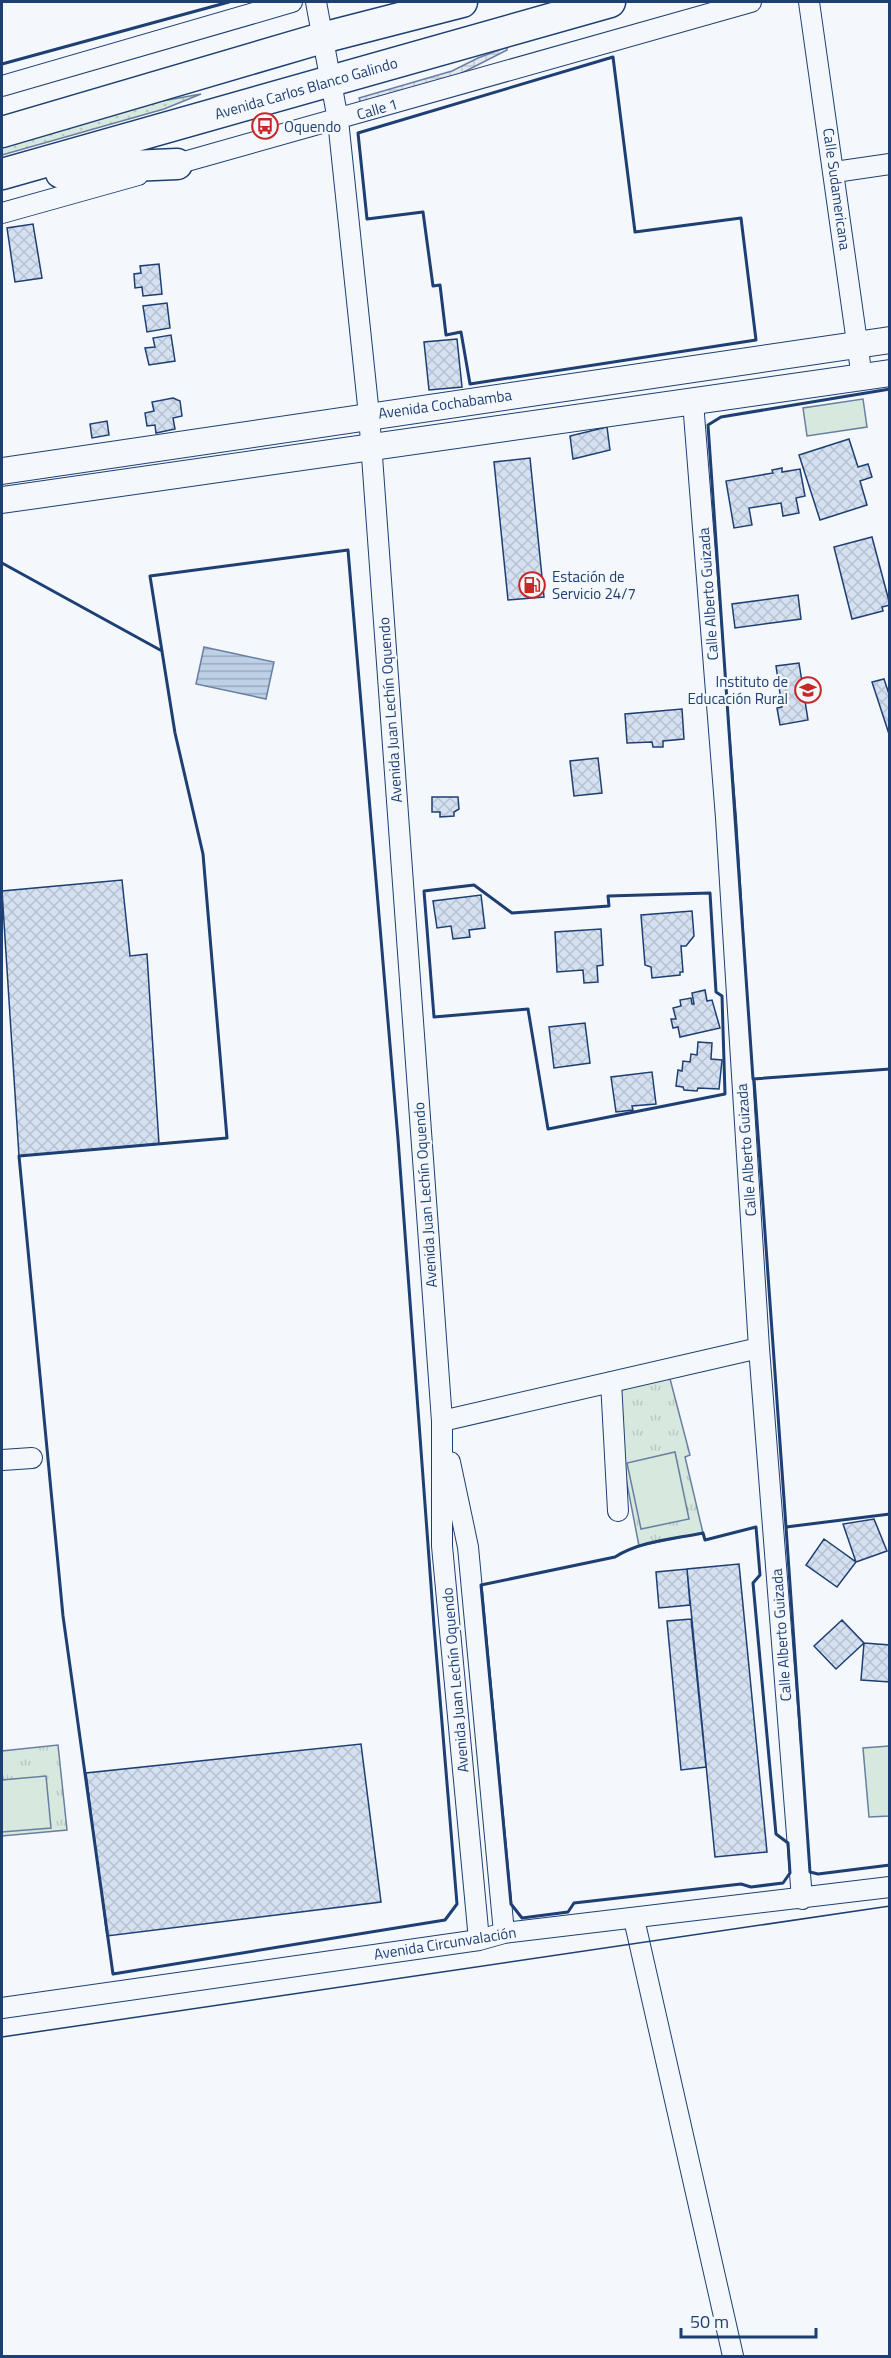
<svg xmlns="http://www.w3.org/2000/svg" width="891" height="2358" viewBox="0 0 891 2358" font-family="'Titillium Web',sans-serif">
<defs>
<pattern id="grass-dots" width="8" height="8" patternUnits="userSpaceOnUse" patternTransform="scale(1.5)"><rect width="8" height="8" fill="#d7e8df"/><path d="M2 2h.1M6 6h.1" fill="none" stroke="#b8c8c3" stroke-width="1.8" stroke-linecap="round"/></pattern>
<pattern id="park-tufts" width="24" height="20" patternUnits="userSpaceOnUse" patternTransform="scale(1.5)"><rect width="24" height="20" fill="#d7e8df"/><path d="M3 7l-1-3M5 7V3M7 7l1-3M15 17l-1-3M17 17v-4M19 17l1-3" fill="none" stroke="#b8c8c3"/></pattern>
<pattern id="plaza-grid" width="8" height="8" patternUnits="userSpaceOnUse" patternTransform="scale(1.5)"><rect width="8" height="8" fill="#e3e8f0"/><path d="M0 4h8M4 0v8" fill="none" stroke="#c2c8d1"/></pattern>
<pattern id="water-rules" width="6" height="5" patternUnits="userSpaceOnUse" patternTransform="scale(1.5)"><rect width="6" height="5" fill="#bed0e5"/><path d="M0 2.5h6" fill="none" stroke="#9aaabe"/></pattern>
<pattern id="building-cross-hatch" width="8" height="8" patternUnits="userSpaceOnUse" patternTransform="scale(1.5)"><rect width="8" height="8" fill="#d5e0f0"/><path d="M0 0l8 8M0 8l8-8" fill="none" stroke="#b6c1d1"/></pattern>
</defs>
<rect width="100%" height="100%" fill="#f4f7fb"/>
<path fill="url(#grass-dots)" stroke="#687fa3" stroke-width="1.5" d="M201,94L164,109L2,155V147L162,101Z"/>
<path fill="url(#park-tufts)" stroke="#687fa3" stroke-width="1.5" d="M669,1375L690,1455L685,1457L703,1533L639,1546L623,1463L617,1398L624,1387Z
M58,1745L67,1830L2,1836V1751Z"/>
<path fill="#d7e8df" stroke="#687fa3" stroke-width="1.5" d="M863,399L867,427L807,436L803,408Z
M675,1452L689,1519L641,1529L627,1463Z
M889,1746V1816L869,1817L863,1748Z
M46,1776L51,1828L2,1832V1780Z"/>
<path fill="url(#plaza-grid)" stroke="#687fa3" stroke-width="1.5" d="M507,47V50L454,77L361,103L359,98L452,71L478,58Z"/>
<path fill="url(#water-rules)" stroke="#687fa3" stroke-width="1.5" d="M204,647L274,662L266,699L196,684Z"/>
<path fill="url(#building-cross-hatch)" stroke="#1d3f73" stroke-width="1.5" d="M33,224L42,278L15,282L7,228Z
M159,264L162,294L143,296L142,287L135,288L134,274L141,273L140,266Z
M167,303L170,328L147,332L143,306Z
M171,335L175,361L149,365L145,348L155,347L153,338Z
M457,339L462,387L429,390L424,342Z
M173,398L180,401L182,416L173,418L175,429L156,433L155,425L147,426L145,413L154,411L152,402Z
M107,421L109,435L92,438L90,424Z
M607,427L610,450L573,459L570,436Z
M849,439L858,467L868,464L872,477L860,481L867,505L820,520L799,455Z
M530,458L544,597L508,600L494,462Z
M782,468V472L800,469L805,496L796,498L799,513L783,516L781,503L749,508L752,525L734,528L726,481L773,473L772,470Z
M872,537L890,605L882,607L883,611L852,619L834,547Z
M798,595L801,619L735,628L732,604Z
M799,663L808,720L780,725L777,708L782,707L776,666Z
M884,679L890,697L889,734L872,682Z
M682,709L684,739L663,741V747H653L652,742L627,743L625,714Z
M598,758L602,793L574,796L570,761Z
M432,797H458L459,809L454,812V816L440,817V812H432Z
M122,880L130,956L147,954L159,1144L19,1156L2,891Z
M481,895L485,928L469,930L470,937L453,939L451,926L437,928L433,901Z
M692,911L694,936L686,946H681L683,972H680V975L652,978L651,967L645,965L641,915Z
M601,929L603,965L597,966L598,982L584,983L583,970L557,972L555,932Z
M705,990L707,1001L712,1000L720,1028L680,1037L678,1027L673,1028L671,1019H676L673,1008L681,1006L680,1000L691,998L692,1004H694L692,993Z
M585,1023L590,1063L554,1068L549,1027Z
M698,1042L712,1043L711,1059L722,1060L719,1089L698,1088L697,1091L684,1090L683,1087L676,1086L678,1070L682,1071L683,1061L690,1062L691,1054L697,1055Z
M652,1072L656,1104L632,1106L633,1110L616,1112L611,1077Z
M874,1519L887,1551L856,1562L843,1524Z
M824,1539L856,1562L837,1587L806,1565Z
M739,1564L767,1852L715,1857L687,1569Z
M687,1569L690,1605L659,1608L656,1572Z
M691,1619L706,1767L681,1770L667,1621Z
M842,1620L864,1643L836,1669L814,1646Z
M864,1643L890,1645V1682L861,1680Z
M361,1744L381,1902L107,1936L86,1773Z"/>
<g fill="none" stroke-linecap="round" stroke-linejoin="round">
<g stroke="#1d3f73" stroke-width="22">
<path id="minor" d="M316,2L338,120L369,415L442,1421V1546L479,1940
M809,2L862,378
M2,86L292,2
M166,167L751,2
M835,172L890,164
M2,213L138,175
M693,402L726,818L759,1348L802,1899
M611,1382L618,1511
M442,1421L759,1348
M2,1460L32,1458
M450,1462L468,1547L504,1933
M634,1919L733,2356
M2,2008L479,1940L504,1933L890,1887"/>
</g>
<g stroke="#1d3f73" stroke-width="28">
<path id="major" d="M2,471L890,340
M2,500L890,373"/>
</g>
<g stroke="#1d3f73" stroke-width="33">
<path id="highway" d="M2,132L322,38L462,2
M61,173L108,167L177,164
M2,174L610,2"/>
</g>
<use href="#minor" stroke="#f4f7fb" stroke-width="20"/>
<use href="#major" stroke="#f4f7fb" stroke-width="26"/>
<use href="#highway" stroke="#f4f7fb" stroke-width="30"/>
<path stroke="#1d3f73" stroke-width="1.5" d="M2,2037L890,1906"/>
<path stroke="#1d3f73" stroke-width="3" d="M613,57L635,232L741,218L756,340L470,384L461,332L446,335L440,285L433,286L423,212L367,219L358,133Z
M2,64L229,2
M890,389L721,417L708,425L753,1079L890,1069
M348,550L398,1139L434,1626L457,1904L445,1920L113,1974L63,1616L19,1156L227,1138L203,854L175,733L150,576Z
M2,563L162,651
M474,885L512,913L609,906L608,896L710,893L716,992L722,996L725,1094L548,1129L528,1009L434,1017L424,891Z
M754,1079L786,1527L890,1514
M756,1527L760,1575L753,1583L776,1834L788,1843L790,1873L783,1883L751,1887L741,1884L574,1903L568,1912L522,1918L511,1904L481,1585L615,1557C640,1541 674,1539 703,1533L705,1540Z
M788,1527H786L810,1872L818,1874L890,1865"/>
</g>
<defs>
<g id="bus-ring" transform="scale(1.35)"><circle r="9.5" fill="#f4f7fb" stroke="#c62828" stroke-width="1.5"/><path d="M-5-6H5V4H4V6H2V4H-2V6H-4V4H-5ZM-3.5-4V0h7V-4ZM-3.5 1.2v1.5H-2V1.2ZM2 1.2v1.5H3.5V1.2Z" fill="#c62828"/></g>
<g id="fuel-ring" transform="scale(1.35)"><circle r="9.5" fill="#f4f7fb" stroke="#c62828" stroke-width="1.5"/><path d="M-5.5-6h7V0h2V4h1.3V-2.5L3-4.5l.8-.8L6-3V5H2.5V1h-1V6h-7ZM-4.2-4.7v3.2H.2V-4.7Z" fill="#c62828"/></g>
<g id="university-ring" transform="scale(1.35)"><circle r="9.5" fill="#f4f7fb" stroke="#c62828" stroke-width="1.5"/><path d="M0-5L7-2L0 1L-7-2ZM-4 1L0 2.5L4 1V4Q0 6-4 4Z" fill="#c62828"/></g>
</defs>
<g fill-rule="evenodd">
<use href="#bus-ring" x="265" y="126"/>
<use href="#fuel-ring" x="532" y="585"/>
<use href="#university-ring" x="808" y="690"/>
</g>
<g text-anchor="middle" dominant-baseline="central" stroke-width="4.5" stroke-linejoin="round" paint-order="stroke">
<g font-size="15" fill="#1d3f73" stroke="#f4f7fb">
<text transform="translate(306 88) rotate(-16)">Avenida Carlos Blanco Galindo</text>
<text transform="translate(377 109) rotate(-16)">Calle 1</text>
<text transform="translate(837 189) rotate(82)">Calle Sudamericana</text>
<text transform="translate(445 404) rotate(-8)">Avenida Cochabamba</text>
<text transform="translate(708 594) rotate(-94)">Calle Alberto Guizada</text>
<text transform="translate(390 710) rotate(-94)">Avenida Juan Lechín Oquendo</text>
<text transform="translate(746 1150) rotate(-94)">Calle Alberto Guizada</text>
<text transform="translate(425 1195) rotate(-94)">Avenida Juan Lechín Oquendo</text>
<text transform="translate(781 1635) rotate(-94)">Calle Alberto Guizada</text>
<text transform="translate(455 1680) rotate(-95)">Avenida Juan Lechín Oquendo</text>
<text transform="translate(445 1943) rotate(-9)">Avenida Circunvalación</text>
</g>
<g font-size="15" fill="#1d3f73" stroke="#f4f7fb" text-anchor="start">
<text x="284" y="126">Oquendo</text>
<text x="552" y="576">Estación de<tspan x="552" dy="17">Servicio 24/7</tspan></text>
<text x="788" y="681" text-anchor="end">Instituto de<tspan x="788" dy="17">Educación Rural</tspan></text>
</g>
</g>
<rect width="891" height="2358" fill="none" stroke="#1d3f73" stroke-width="6"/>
<path d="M681 2328v9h135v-9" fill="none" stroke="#1d3f73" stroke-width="3"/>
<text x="690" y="2328" font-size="18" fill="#1d3f73" stroke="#f4f7fb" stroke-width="4.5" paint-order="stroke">50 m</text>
</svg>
